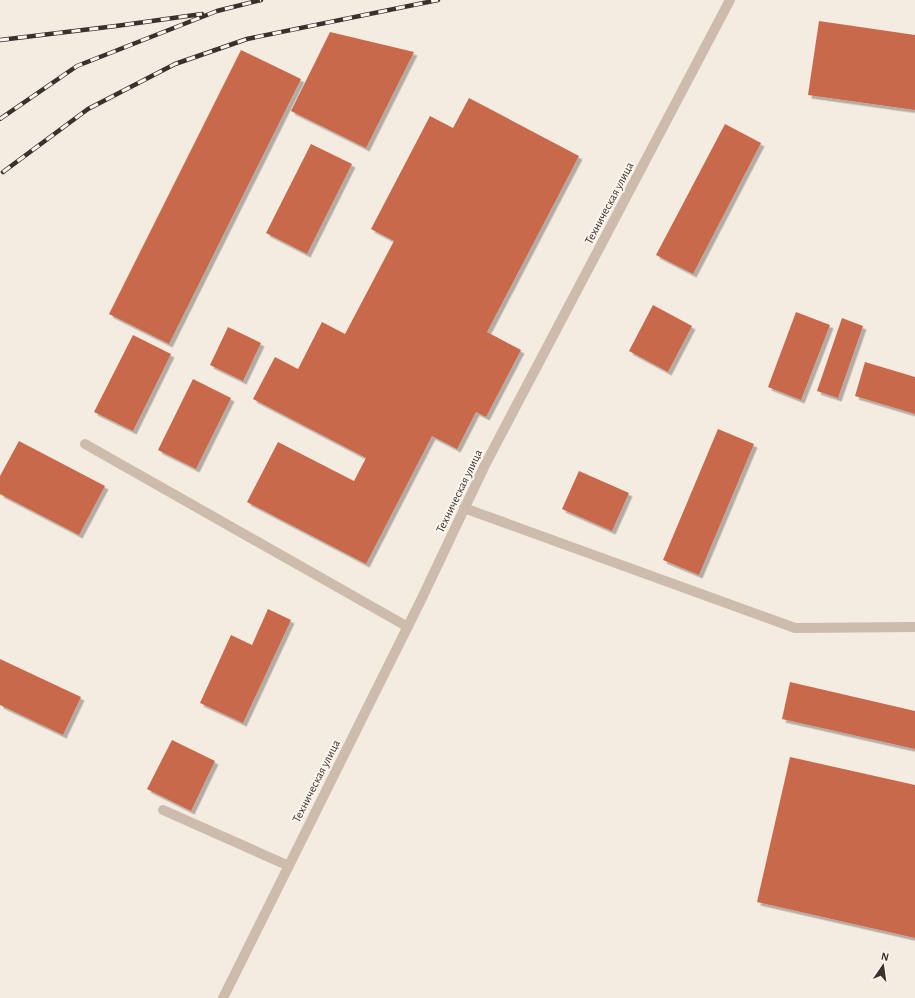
<svg xmlns="http://www.w3.org/2000/svg" width="915" height="998" viewBox="0 0 915 998" font-family="'Alegreya Sans',sans-serif">
<defs>
<filter id="shadow"><feDropShadow dx="3.5" dy="3.5" stdDeviation="0" flood-color="#0004"/></filter>
</defs>
<rect width="100%" height="100%" fill="#f4ebe1"/>
<path fill="#c8694b" filter="url(#shadow)" d="M819,21L915,35V110L808,95Z
M330,32L414,52L366,148L291,111Z
M241,50L301,79L169,344L109,314Z
M469,98L579,156L487,332L521,350L486,417L476,412L457,449L432,436L366,564L247,502L278,442L354,481L366,458L253,399L275,357L298,369L322,322L345,334L394,241L371,229L430,116L453,128Z
M725,124L761,143L693,274L656,255Z
M311,144L352,164L307,254L266,233Z
M653,305L692,326L668,372L629,351Z
M796,312L830,325L801,400L768,387Z
M842,318L863,326L838,398L817,391Z
M228,327L261,343L243,381L210,365Z
M133,335L171,354L133,431L94,412Z
M865,362L915,377V414L855,396Z
M193,379L231,398L196,469L158,450Z
M718,429L754,444L699,575L663,560Z
M19,441L105,486L79,535L0,494V476Z
M579,471L629,493L612,531L562,509Z
M268,609L291,620L243,723L200,703L231,635L252,645Z
M0,659L81,697L63,735L0,705Z
M790,682L915,711V749L782,719Z
M172,740L215,761L191,811L147,789Z
M790,757L915,785V938L757,902Z"/>
<g fill="none" stroke-linecap="round" stroke-linejoin="round">
<path stroke="#cdbbac" stroke-width="10" d="M85,444L408,627
M464,508L795,628L915,627
M163,810L289,866
M223,998L422,598L485,465L730,0"/>
<g stroke="#3b302b" stroke-width="4.5">
<path id="rail" d="M0,40L116,26L202,14
M0,119L77,66L217,11L261,0
M3,172L88,109L175,64L247,39L438,0"/>
</g>
<use href="#rail" stroke="#fbf5ee" stroke-width="3" stroke-dasharray="9" stroke-linecap="butt"/>
</g>
<g text-anchor="middle" dominant-baseline="central" stroke-width="4" stroke-linejoin="round" paint-order="stroke">
<g font-size="12" fill="#3b302b" stroke="#fbf5ee">
<text transform="translate(609 203) rotate(-62)">Техническая улица</text>
<text transform="translate(459 491) rotate(-64)">Техническая улица</text>
<text transform="translate(316 781) rotate(-63)">Техническая улица</text>
</g>
</g>
<g transform="translate(883 966) rotate(13)" stroke="#fbf5ee" stroke-width="3" paint-order="stroke">
<path d="M0-3L7 15L0 10L-7 15Z" fill="#3b302b"/>
<text y="-6" font-size="11" font-weight="bold" text-anchor="middle" fill="#3b302b">N</text>
</g>
</svg>
